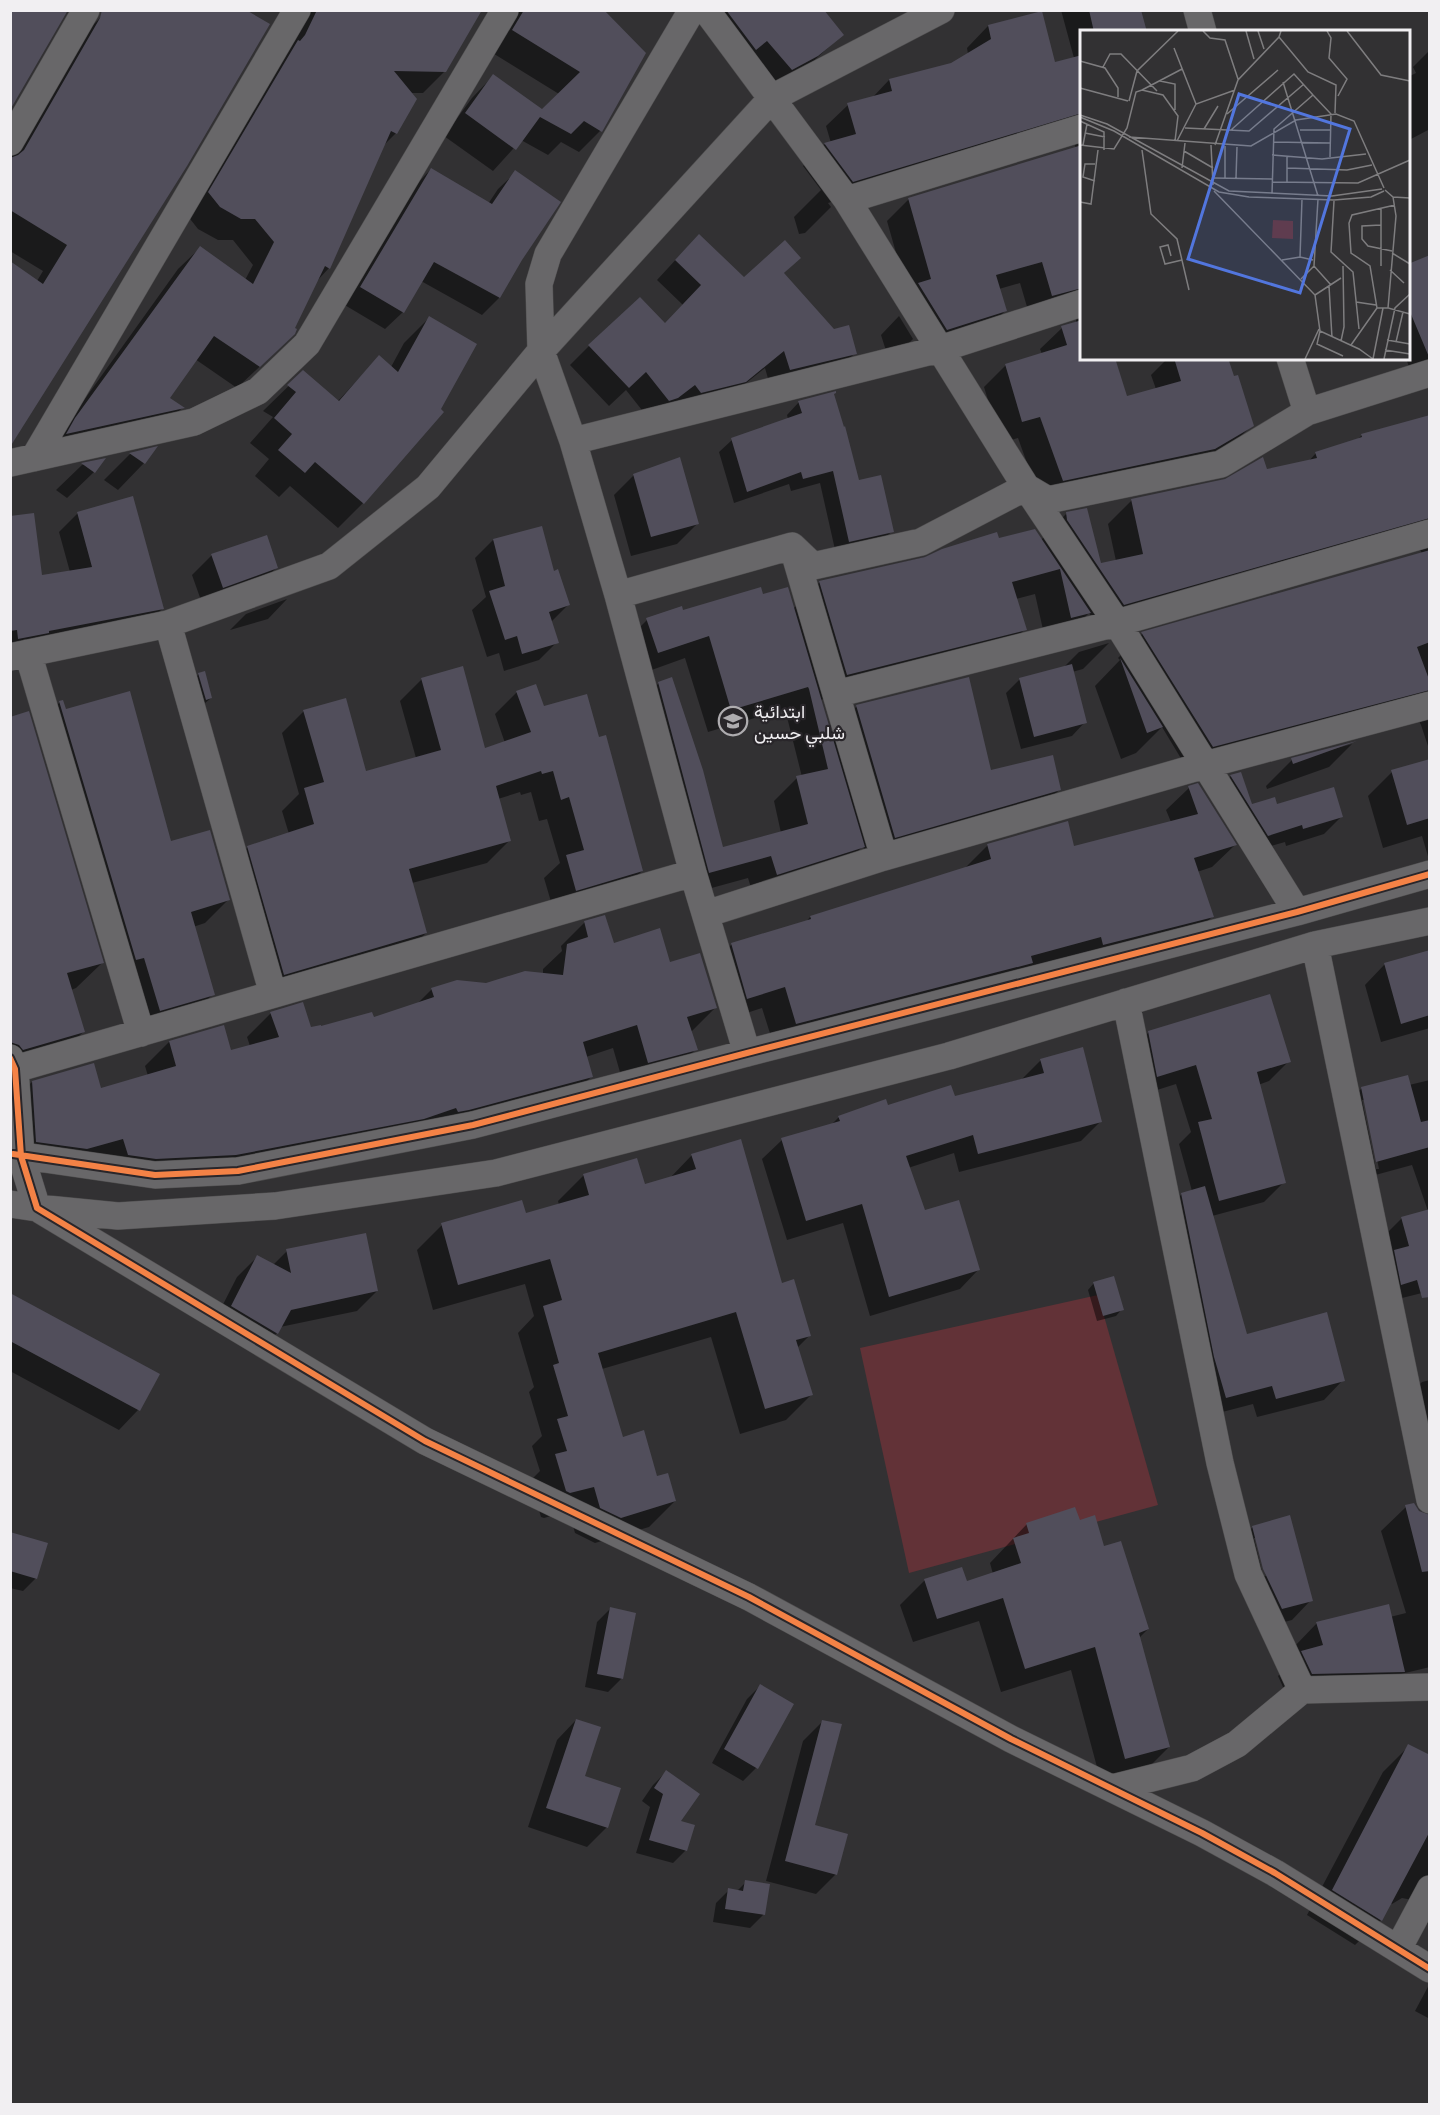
<svg xmlns="http://www.w3.org/2000/svg" width="1440" height="2115" viewBox="0 0 1440 2115" font-family="'Titillium Web',Vazirmatn,sans-serif">
<rect width="100%" height="100%" fill="#323133"/>
<path fill="#623237" d="M1098,1295L1158,1505L909,1573L860,1348Z"/>
<path fill="#0007" fill-rule="evenodd" d="M243,10L10,444L37,281L43,271L10,251V156L76,42L101,17Z
M308,10H472L445,71L423,93H410L396,133L383,146L329,268L317,281L271,356L237,388L195,359L168,398L182,408L161,429L54,442L178,269L200,248L245,280L253,265L233,240H218L198,229L187,215Z
M497,10H602L600,131L579,152L561,142L548,155L521,140L493,171L444,136L472,98L493,76L542,111L559,94L491,52Z
M711,10H822L842,35L797,76L771,89Z
M1061,10H1140L1146,32H1082V358L1126,398L1156,389L1151,375L1168,358H1226L1252,425L1230,447L1041,502L1018,438L1001,443L984,387L1006,365L1042,354L1040,349L1062,328L1076,322V320L1070,312L1030,317L1020,283L999,289L1006,310L984,332L925,351L897,306L908,295L887,221L909,199L1076,148L1072,138L1054,134L828,203L831,207L805,233L799,234L794,217L821,190L803,166L825,144L831,143L826,126L848,105L872,98L889,80L952,64L968,54L967,48L988,26L1053,64L1074,58Z
M1430,50V129L1411,139L1408,134V77L1416,73L1413,67Z
M431,169L488,204L498,189L516,172L520,259L499,298L482,315L421,281L403,312L385,329L343,304L414,187Z
M680,255L744,279L799,258L783,274L855,353L836,372L771,389L765,368L725,400L649,419L626,390L609,406L570,365L589,346L665,325L683,305L657,280Z
M1430,257V359L1409,367L1406,358H1408V266Z
M899,316L913,339L894,358L889,360L881,335Z
M429,318L439,409L442,412L363,503L338,528L290,486L279,497L255,476L269,459L250,443L273,417L263,411L303,372L337,402L379,357L391,367L404,343Z
M833,395L858,482L892,531L879,544L836,554L820,483L791,491L789,484L734,503L719,452L732,440L788,419L787,415L799,402Z
M1430,416V752L1421,725L1417,717L1188,770L1162,727L1136,753L1121,759L1095,686L1120,660L1118,658L1142,634L1422,553L1417,546L1099,628L1089,613L1064,638L1046,643L1035,594L1016,599L1025,629L999,655L820,700L830,733L856,707L990,772L1060,789L1033,816L869,863L863,846L840,869L754,897L748,878L686,895L635,706L659,683L722,849L781,833L774,801L797,778L802,777L785,709L708,732L685,658L635,676L624,643L647,620L762,596L793,609L820,582L998,540H1041L1066,514L1100,565L1116,561L1108,524L1132,500L1308,462L1316,453L1358,439L1362,435Z
M155,448L144,463L118,490L104,480L130,454Z
M102,460L94,472L67,498L56,490L82,465Z
M634,475L697,524L677,544L631,556L614,495Z
M78,513L163,608L144,627L10,655V518L40,577L70,572L59,532Z
M493,540L553,573L568,605L551,622L557,642L539,660L504,671L499,653L487,657L472,610L486,597L475,558Z
M212,555L277,567L257,587L203,606L192,575Z
M287,599L268,619L230,630L246,614Z
M1109,643L1083,669L1072,672L1085,722L1072,736L1021,749L1006,693L1019,680L1062,669L1079,652Z
M199,674L211,698L204,704L193,680Z
M422,679L484,750L505,743L495,714L517,692L598,739L642,871L620,893L554,912L544,878L560,863L547,819L539,821L531,792L521,795L520,792L498,799L509,841L487,863L412,883L426,933L404,955L262,996L226,869L248,847L289,834L282,811L299,794L282,733L304,711L365,772L416,758L400,701Z
M60,702L170,843L228,900L205,923L193,927L213,994L189,1018L136,1034L36,726Z
M10,725L102,963L76,988L71,990L83,1032L58,1058L10,1071Z
M1352,744L1329,767L1267,789L1266,786L1292,760Z
M1430,760V863L1422,836L1383,848L1368,796L1392,772Z
M1231,776L1251,806H1276L1341,817L1324,834L1286,846L1285,842L1250,852L1213,793Z
M1189,788L1235,845L1212,867L1197,872L1212,917L1189,939L774,1046L762,1008L725,1020L709,967L731,945L806,922L810,917L965,868L988,845L1073,848L1171,822L1166,810Z
M585,922L613,945L669,964L715,1008L691,1032L696,1049L672,1073L624,1086L613,1048L586,1057L591,1077L567,1101L211,1179L12,1165L10,1104L32,1082L100,1090L148,1076L145,1066L169,1042L230,1052L250,1046L247,1037L271,1013L310,1029L373,1019L416,1005L432,989L486,985L543,974V969L562,951L561,946Z
M1430,952V1028L1381,1042L1365,985L1384,965Z
M1149,1032L1289,1061L1269,1081L1258,1085L1284,1182L1264,1202L1212,1216L1246,1336L1343,1380L1324,1400L1257,1417L1253,1404L1207,1416L1162,1213L1182,1194L1192,1191L1179,1144L1191,1132L1176,1084L1138,1096L1129,1052Z
M1041,1060L1100,1122L1081,1141L959,1172L954,1153L908,1168L924,1212L979,1269L960,1289L870,1316L843,1223L787,1240L762,1159L782,1140L831,1125L839,1117L885,1101L887,1107L954,1097L1022,1079Z
M1430,1080V1291L1382,1303V1238L1402,1218L1428,1211L1412,1165L1357,1180L1342,1108L1361,1089L1409,1085ZM1362,1100H1365L1379,1169H1376Z
M692,1155L781,1284L809,1336L797,1348L811,1395L786,1420L740,1434L711,1337L602,1369L622,1438L675,1501L649,1527L595,1543L575,1533L569,1511L544,1518L541,1517L530,1481L540,1471L532,1446L542,1436L529,1392L534,1387L518,1333L534,1316L525,1284L433,1310L417,1250L442,1225L525,1215L559,1205L558,1201L584,1175L644,1186L669,1179Z
M287,1251L377,1291L357,1311L280,1327L277,1333L257,1353L212,1326L237,1277L257,1257L273,1265Z
M1094,1283L1122,1309L1116,1316L1097,1321L1088,1290Z
M10,1295L158,1374L138,1410L119,1430L10,1371Z
M1430,1380V1470L1402,1402L1422,1382Z
M1406,1507L1426,1516L1430,1512V1667L1401,1674L1379,1696L1288,1698L1278,1676L1296,1658L1293,1648L1317,1623L1390,1617L1406,1613L1381,1531Z
M1079,1522L1103,1548L1148,1629L1139,1638L1169,1747L1145,1771L1101,1782L1071,1670L1001,1692L979,1621L913,1642L900,1605L924,1581L961,1569L966,1583L993,1574L990,1563L1027,1524Z
M1253,1527L1311,1600L1292,1620L1262,1628L1233,1547ZM1254,1538H1257L1266,1576H1263Z
M10,1534L36,1578L23,1591L10,1588Z
M610,1609L622,1678L608,1692L585,1687L597,1622Z
M760,1686L756,1768L743,1781L712,1763L747,1699Z
M576,1720L583,1777L607,1827L587,1847L528,1827L557,1740Z
M823,1721L814,1826L836,1874L816,1894L766,1881L803,1741Z
M1409,1746L1430,1757V1925L1420,1919L1412,1900L1402,1898L1392,1904L1390,1902L1381,1920L1355,1945L1307,1915L1383,1772Z
M666,1772L686,1850L673,1863L636,1853L650,1807L642,1801L653,1785Z
M746,1882L763,1915L750,1928L713,1922L716,1903L729,1890L737,1891Z
M1430,1983V2019L1415,2011Z"/>
<path fill="#514e5b" d="M10,10H68L10,110Z
M102,10H246L270,24L187,166L10,447V261L43,284L67,245L10,210V158L18,155L24,150L100,18Z
M317,10H482L446,72L394,71L417,99L397,134L391,131L330,269L325,266L295,328L297,329L295,334L260,367L214,336L170,398L185,408L66,434L75,418L200,246L253,284L274,242L255,219H241L220,207L208,192L298,40L300,41L305,35Z
M524,10H604L646,53L602,132L584,121L571,134L540,117L516,150L465,113L493,74L542,109L580,72L512,30Z
M726,10H824L844,35L818,56L792,70L767,41L756,50Z
M1089,10H1141L1147,32H1094Z
M1042,11L1055,62L1082,55V113L853,182L824,143L856,134L847,103L892,91L889,79L951,63L991,39L988,25Z
M1082,145V288L1052,296L1042,262L996,275L1007,311L947,330L918,283L931,279L908,198Z
M431,168L492,204L515,170L561,202L522,260L500,298L434,262L404,313L360,287Z
M699,234L744,277L785,240L801,258L784,273L834,329L849,325L857,354L790,370L784,351L746,382L701,393L695,385L678,398L669,401L646,372L629,388L588,345L640,297L665,323L701,285L675,260Z
M1430,255V357H1429L1408,307V264Z
M429,316L477,344L441,409L444,412L364,504L315,462L305,473L278,450L292,434L274,418L296,392L287,385L303,370L339,401L379,355L398,372Z
M1082,320V358H1115L1127,396L1181,381L1174,358H1228L1234,376L1238,375L1254,426L1215,449L1063,481L1040,417L1022,422L1005,364L1067,345L1061,326Z
M836,391V393L834,394L844,427L845,426L859,480L881,475L894,532L849,542L833,471L803,479L801,472L747,492L731,438L802,413L798,401Z
M1430,415V518L1124,605L1067,520L1066,512L1087,508L1101,563L1143,554L1131,499L1225,479L1263,457L1267,469L1317,458L1315,452L1362,437L1361,434Z
M158,446L145,464L129,453Z
M680,457L699,524L651,537L633,474Z
M106,458L95,473L81,463Z
M133,496L164,609L49,631V633L18,639L17,630L10,631V516L34,513L42,575L92,567L77,512Z
M542,526L554,571L558,569L570,605L549,612L559,643L522,654L517,636L505,640L489,591L505,586L493,539Z
M1035,529L1091,613L1071,618L1060,569L1012,582L1027,630L847,675L819,581L925,557L942,549L997,532L999,538Z
M267,535L278,568L223,588L211,554Z
M1430,550V642L1417,647L1430,682V690L1213,747L1141,632Z
M761,587L763,594L788,587L865,847L777,875L771,856L709,873L658,682L672,677L703,770L723,847L808,824L796,776L828,769L809,689L808,687L731,710L709,636L658,653L646,618L682,606L683,610Z
M1120,658L1163,727L1147,733Z
M1072,664L1087,723L1034,737L1019,678Z
M463,666L485,748L531,732L516,691L536,684L544,706L587,694L599,737L606,735L643,871L576,891L566,855L584,850L569,797L561,800L553,771L542,774L541,771L496,786L511,841L409,869L427,933L284,975L247,846L314,824L304,788L324,782L303,710L346,698L366,771L441,750L421,678Z
M205,671L212,698L206,700L198,673Z
M969,677L991,770L1053,755L1061,790L895,838L856,705Z
M130,691L171,841L210,830L230,900L191,912L215,995L160,1011L144,958L136,960L59,701L63,700L66,709Z
M29,711L104,963L67,973L85,1032L23,1050L19,1045L10,1042V717Z
M1357,741L1293,764L1291,758Z
M1430,759V818L1407,825L1391,770Z
M1241,772L1252,804L1275,797L1277,804L1334,787L1343,817L1303,829L1302,825L1268,836L1230,775Z
M1198,783L1237,845L1194,858L1214,917L1103,945L1101,937L1031,956L1033,963L796,1024L785,987L747,999L731,943L811,919L810,916L991,859L987,844L1068,821L1074,846L1198,814L1188,786Z
M605,915L614,943L660,928L670,962L700,953L717,1008L687,1017L698,1050L648,1063L637,1025L583,1042L593,1077L469,1110L458,1112L456,1108L424,1119L236,1155L156,1159L128,1155L123,1139L87,1149L36,1142L32,1081L94,1063L101,1088L176,1066L169,1041L224,1025L231,1050L279,1037L270,1012L303,1002L311,1027L321,1025V1026L372,1012L374,1017L434,997L431,988L457,980L486,983L525,971L563,975L567,944L588,937L584,921Z
M1430,950V1015L1401,1024L1384,963Z
M1270,994L1291,1062L1257,1072L1286,1183L1219,1201L1198,1122L1212,1119L1196,1065L1157,1077L1148,1031Z
M1083,1047L1102,1122L978,1154L973,1135L906,1156L925,1210L959,1200L980,1270L889,1297L862,1204L806,1221L781,1138L840,1121L838,1116L886,1099L888,1105L951,1085L955,1096L1044,1073L1040,1059Z
M1408,1075L1421,1122L1430,1120V1147L1376,1162L1361,1087Z
M741,1139L782,1283L794,1279L811,1336L796,1340L813,1395L765,1409L736,1312L598,1353L623,1437L644,1430L657,1476L668,1473L676,1501L621,1518L600,1508L594,1487L570,1493L566,1491L555,1454L567,1451L557,1419L568,1416L553,1365L559,1363L543,1306L562,1300L550,1259L458,1285L441,1223L522,1200L526,1213L589,1195L583,1174L637,1158L645,1184L696,1169L691,1154Z
M1205,1186L1247,1334L1327,1312L1345,1381L1276,1399L1272,1386L1226,1398L1214,1357L1181,1193Z
M1430,1209V1297L1422,1298L1417,1280L1401,1285L1394,1250L1409,1246L1401,1217Z
M366,1233L378,1291L291,1310L278,1334L231,1306L257,1255L291,1273L286,1249Z
M1114,1276L1124,1310L1103,1316L1093,1282Z
M10,1293L160,1374L140,1411L10,1341Z
M1414,1503L1419,1511L1430,1515V1571L1422,1572L1405,1505Z
M1075,1507L1080,1520L1095,1515L1104,1546L1121,1541L1149,1629L1139,1633L1170,1747L1125,1759L1095,1647L1025,1669L1003,1598L937,1619L924,1579L962,1567L967,1581L1021,1563L1013,1538L1029,1533L1026,1523Z
M1290,1515L1313,1601L1282,1609L1263,1569L1252,1526Z
M10,1532L48,1543L37,1579L10,1571Z
M1389,1604L1405,1672L1312,1674L1301,1651L1323,1645L1316,1622Z
M610,1607L636,1613L623,1679L597,1674Z
M760,1684L794,1704L758,1769L724,1749Z
M576,1719L601,1727L585,1776L621,1788L608,1828L546,1808Z
M822,1720L842,1724L815,1825L848,1834L837,1875L785,1861Z
M1408,1744L1430,1755V1831L1382,1921L1332,1890Z
M666,1770L700,1794L681,1821L695,1825L687,1851L649,1840L663,1794L654,1788Z
M745,1880L770,1884L765,1915L725,1909L728,1888L743,1891Z"/>
<g fill="none" stroke-linecap="round" stroke-linejoin="round">
<g stroke="#4e4d4e" stroke-width="28">
<path id="minor" d="M692,10L548,254L539,284L541,351L573,441L618,595L693,873L747,1053
M706,10L847,200L1026,487L1117,623L1297,912
M1197,10L1203,32
M10,142L86,10
M847,200L1082,128
M1290,358L1307,412
M573,441L940,349L1082,303
M34,458L297,10
M10,463L194,422L258,391L307,344L505,10
M793,548L884,857
M618,595L792,546L813,566L921,542L1026,487L1048,500L1221,464L1307,412L1430,373
M168,624L273,994
M28,653L141,1033
M10,657L168,624L329,566L428,487L541,351L772,98L941,10
M836,694L1117,623L1430,533
M706,914L884,857L1205,765L1430,705
M1315,945L1430,1500
M1126,1002L1220,1463L1248,1574L1302,1690
M10,1058L15,1069L21,1156L37,1208L425,1441L749,1597L1011,1739L1202,1833L1275,1873L1430,1969
M15,1069L693,873
M10,1154L155,1175L238,1171L473,1125L747,1053L1297,912L1430,874
M10,1204L37,1208L118,1216L275,1206L496,1173L949,1056L1315,945L1430,921
M1112,1788L1192,1768L1237,1744L1302,1690L1430,1687
M1398,1949L1430,1889"/>
</g>
<use href="#minor" stroke="#686769" stroke-width="27"/>
<g stroke="#29262a" stroke-width="10">
<path id="cycleway" d="M10,1058L15,1069L21,1156L37,1208L425,1441L749,1597L1011,1739L1202,1833L1275,1873L1430,1969
M13,1154L155,1175L238,1171L473,1125L747,1053L1297,912L1430,874"/>
</g>
<use href="#cycleway" stroke="#f48246" stroke-width="6"/>
</g>
<defs>
<g id="school-ring" transform="scale(1.5)"><circle r="9.5" fill="#29262a" stroke="#aeacaf" stroke-width="1.5"/><path d="M0-5L7-2L0 1L-7-2ZM-4 1L0 2.5L4 1V4Q0 6-4 4Z" fill="#aeacaf"/></g>
</defs>
<g fill-rule="evenodd">
<use href="#school-ring" x="733" y="721"/>
</g>
<g text-anchor="middle" dominant-baseline="central" stroke-width="4.5" stroke-linejoin="round" paint-order="stroke">
<g font-size="18" fill="#f1eff2" stroke="#29262a" text-anchor="start">
<text x="754" y="711">ابتدائية<tspan x="754" dy="21">شلبي حسين</tspan></text>
</g>
</g>
<g transform="translate(1080 30)">
<rect width="330" height="330" fill="#323133"/>
<path d="M193,190L213,191V209L192,208Z" fill="#623237"/>
<path fill="none" stroke="#7e7d7f" stroke-width="1.5" d="M123,1L130,8L145,10L158,49M166,1L174,29M178,1L184,19M247,1L251,8L249,28L267,49L258,66M267,1L301,45L330,51M199,7L228,42L256,55L255,83M94,18L116,74M0,31L25,38L38,58V67M23,37L30,24H41L77,61M80,51L95,54V80M203,52L238,166M0,58L48,71M62,60L102,39M49,71L57,41L98,1M147,84L198,40M0,85L27,94L149,161L252,166L302,159M0,87L34,101L139,162L169,167L254,170L291,167L304,161M0,91L24,102V120M105,98L169,101L224,54M124,99L138,76M151,100L214,44L233,65M220,100H251M5,103L25,107M49,107L171,116L216,90L256,84L274,91L304,158M97,111L116,74L155,60M193,112L250,113M0,115L34,119L47,98L56,62L62,60L83,65L98,86L95,111M3,115L7,94M131,115L133,155M135,115L158,50L199,7L201,1M62,120L71,184L97,209L109,260M104,121L133,138M192,125L242,129L286,124M15,134H5L3,147L15,151M102,138L105,113M207,138L267,140L292,135M134,148L192,149M145,148V116M156,148L157,117M192,152L278,153L330,130M207,152V127M305,160L313,167L330,168M134,161L235,265L240,301L279,319L293,329M192,164L194,99L233,65L251,84L250,127M313,167L316,186L308,278L330,284M254,171L251,222L273,242L279,299M0,172L11,174L18,120M301,195L282,196V209L288,216L312,221M312,223L330,234M91,226L88,215L80,217L85,234L102,230M220,227L222,169M202,230L220,227L233,230M234,236L238,169M301,236V178M310,240L324,253M221,249L234,236L251,255M249,256L252,308M235,265L261,248M276,272L296,275M308,278H297L290,236L271,223L269,193L272,185L315,175M240,301L237,314L263,326M307,310L330,314M261,311L264,297L263,236M316,312L323,282M271,315L297,278M305,320L330,324M225,329L239,299M293,329L303,278M304,329L315,278L330,264"/>
<path fill="#5276de" fill-opacity="0.15" stroke="#5276de" stroke-width="3" d="M159,64L270,99L220,263L108,229Z"/>
<rect width="330" height="330" fill="none" stroke="#f1eff2" stroke-width="3"/>
</g>
<rect width="1440" height="2115" fill="none" stroke="#f1eff2" stroke-width="24"/>
</svg>
